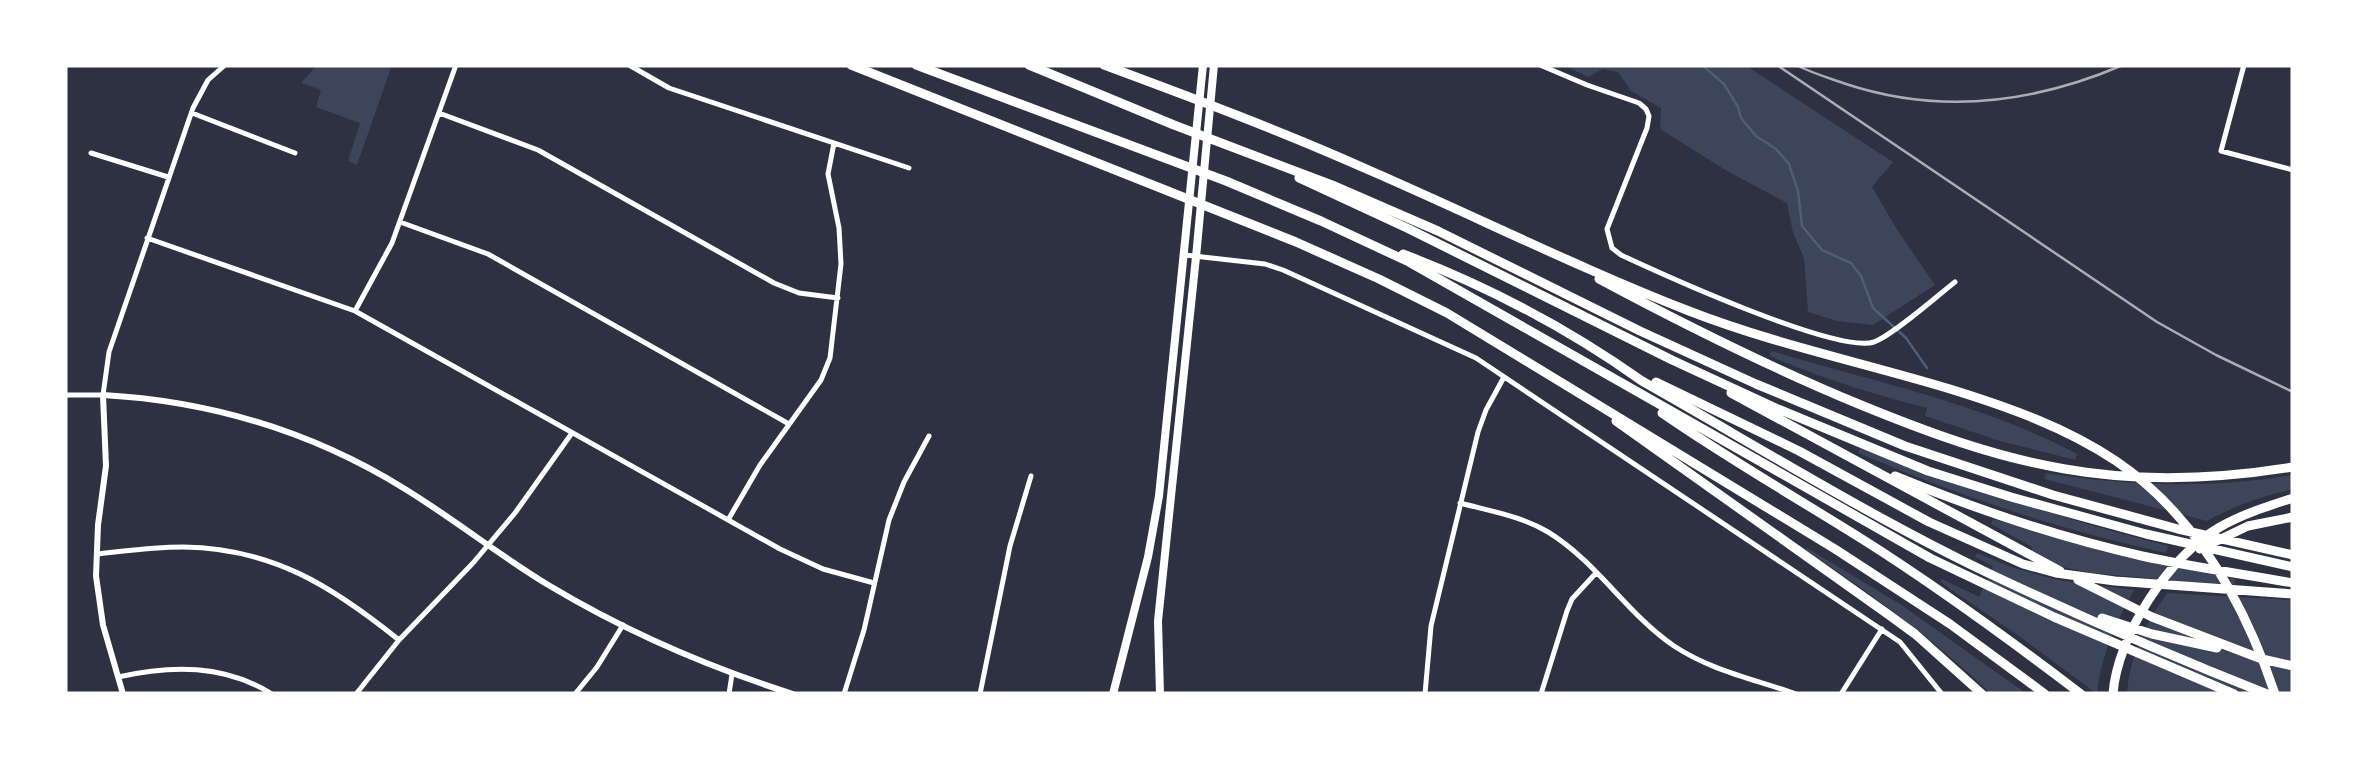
<svg xmlns="http://www.w3.org/2000/svg" width="2358" height="759" viewBox="0 0 2358 759" font-family="'Fira Sans',sans-serif">
<rect width="100%" height="100%" fill="#2d3142"/>
<path fill="#3c4559" d="M317,65H392L357,165L348,161L360,123L316,107L321,90L301,83Z
M1564,65H1745L1893,162L1872,187L1898,231L1935,285L1873,325L1837,321L1808,312L1804,258L1793,233L1787,203L1727,171L1660,129L1661,108L1631,91L1618,72L1603,69L1588,77Z
M1771,351C1874,382 1981,403 2077,454L2075,460L2000,441L1925,416L1927,408C1873,394 1821,378 1770,356Z
M1860,448C1961,487 2064,519 2168,546L2166,553C2060,530 1959,496 1858,453Z
M2046,473C2129,486 2210,489 2293,475V489C2262,496 2234,506 2207,521L2044,479Z
M1993,519L2108,553L2235,579L2234,586L2091,573L2030,560L2032,547L1991,524Z
M1807,548L1900,604L2027,694H1991C1934,639 1871,594 1806,550Z
M1977,553L2014,568L2058,580L2134,590C2116,623 2101,656 2097,694L2019,636L1940,582L1942,579L1979,597L1993,566L1975,557Z
M2167,593L2293,600V694H2127C2130,655 2145,625 2167,593Z"/>
<g fill="none" stroke-linecap="round" stroke-linejoin="round">
<path stroke="#4f5d75" stroke-width="2.5" d="M1702,65L1724,84L1738,107L1741,118L1756,136L1776,149L1789,164L1798,191L1802,226L1822,250L1851,263L1861,276L1873,308L1906,338L1927,368"/>
<path stroke="#fff" stroke-width="5" d="M629,65L669,88L909,168
M1540,65L1587,85L1639,103L1646,109L1649,116L1647,128L1607,229L1612,248L1621,255C1664,275 1837,354 1874,342C1893,335 1937,296 1955,282
M2244,65L2221,151L2293,170
M192,113L295,153
M439,113L538,150L774,283L799,293L838,298
M91,153L168,177
M400,222L488,254L789,424
M147,238L355,311L780,549L823,569L874,583
M1185,255L1265,264L1283,270L1476,358L1900,642L1942,694
M355,311L392,243L456,65
M65,395H103L109,352L193,108L208,80L225,65
M1460,503C1490,511 1521,516 1548,532C1597,562 1627,614 1674,646C1712,671 1754,679 1796,694
M728,520L760,465L821,380L830,358L841,264L839,228L828,174L834,143
M97,554C125,551 154,547 183,547C272,548 332,586 399,640
M118,677C171,665 224,664 272,694
M356,694L399,640L473,563L515,513L572,433
M575,694L597,667L623,625
M729,694L732,674
M844,694L864,630L889,520L904,482L929,436
M980,694L1010,546L1031,476
M1425,694L1431,626L1478,432L1486,410L1504,377
M1541,694L1567,611L1572,599L1596,573
M1841,694L1882,629"/>
<path stroke="#fff" stroke-width="6" d="M123,694L103,625L96,576L98,525L106,466L103,395C210,401 313,432 405,489C454,519 500,556 550,586C627,632 708,667 793,694"/>
<path stroke="#fff" stroke-width="8" d="M1113,694L1148,557L1159,496L1203,65
M1160,694L1158,621L1196,257L1214,65"/>
<path stroke="#fff" stroke-width="9" d="M851,65L1296,242L1379,279L1447,313L1835,549L1950,624L2045,694
M916,65L1226,181L1321,221L1409,262L1930,558L2054,617L2234,694
M1029,65L1174,125L1332,185L1438,231L1640,331L1756,384L1905,446L2053,495L2178,529L2293,555
M1104,65C1193,98 1284,132 1371,171C1477,217 1581,269 1689,311C1774,344 1864,363 1950,389C2008,407 2065,427 2116,461C2196,515 2245,605 2275,694
M1299,178L1409,229L1672,360L1778,409L1928,471L2011,497L2146,534L2293,567
M1403,254C1487,286 1569,329 1642,381C1757,446 1869,516 1988,573C2079,616 2173,657 2267,694
M1599,279C1685,325 1771,368 1861,405C1927,432 1994,457 2065,469C2138,482 2219,479 2293,467
M1656,382L1799,451L1929,522L2023,564L2056,573L2115,581L2293,594
M1731,393L2060,571
M1662,413C1727,458 1795,497 1862,539C1938,587 2010,640 2081,694
M1616,421L1889,615L1915,634L1982,694
M1895,476C1975,509 2058,537 2142,556C2192,567 2243,574 2293,583
M2200,549L2248,526L2293,517
M2078,580L2152,617L2259,658
M2102,618L2152,634L2217,648
M2262,659L2293,666
M2113,694C2117,636 2169,556 2220,527C2243,514 2268,506 2293,498"/>
<path stroke="#abadb3" stroke-width="2.5" d="M1777,65L2157,322L2216,355L2293,392
M1796,65C1812,73 1829,78 1846,84C1940,115 2034,103 2123,65"/>
</g>
<rect width="2358" height="759" fill="none" stroke="#ffffff" stroke-width="135"/>
</svg>
